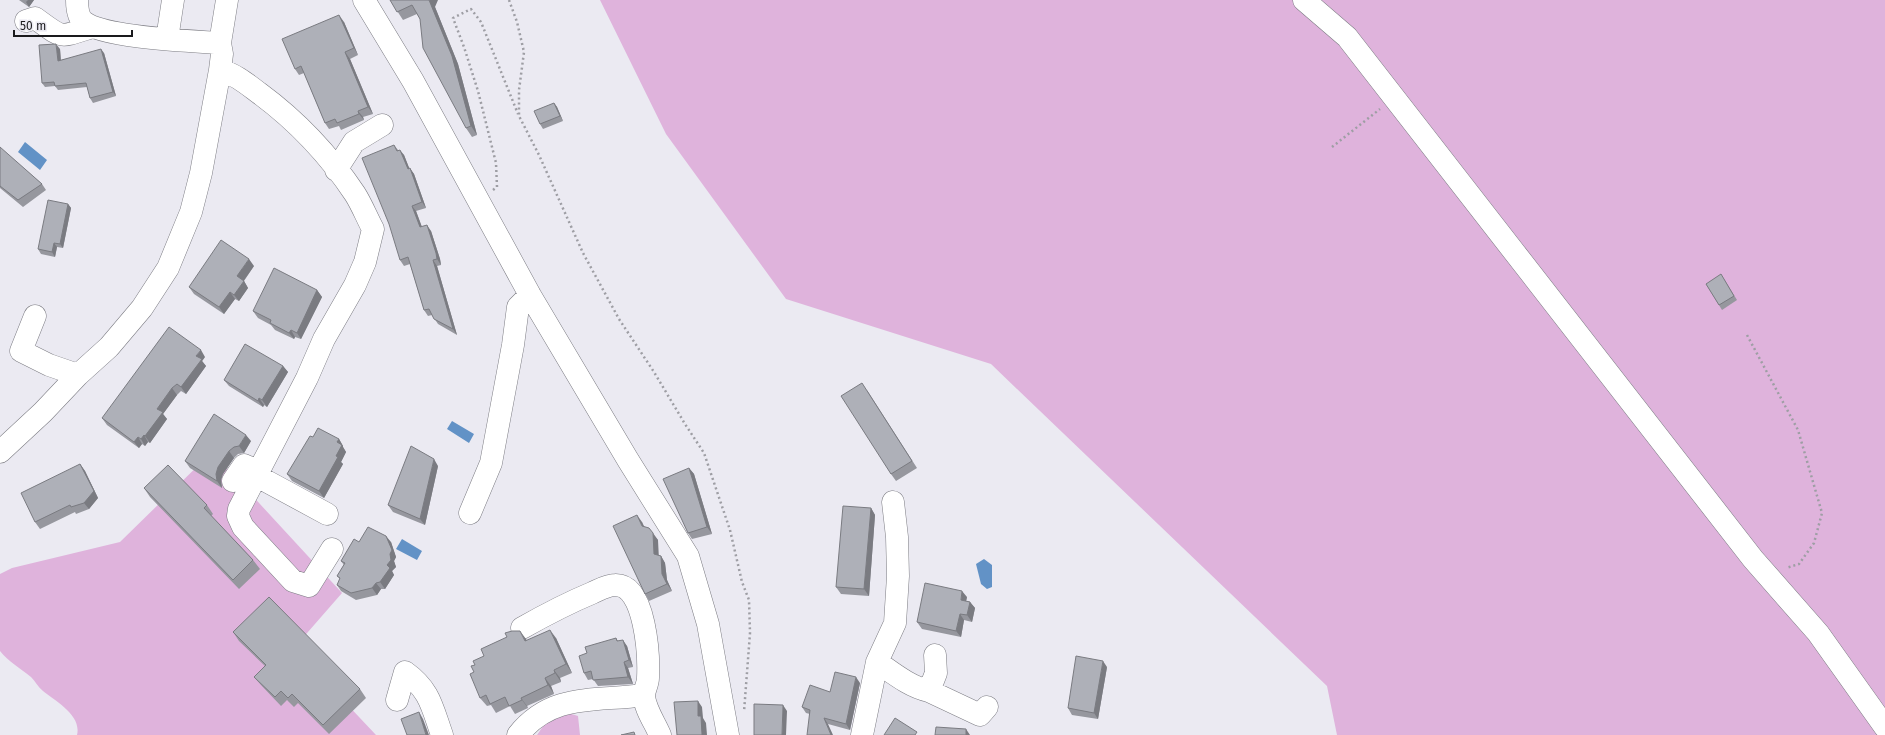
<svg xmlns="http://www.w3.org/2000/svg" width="1885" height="735" viewBox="0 0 1885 735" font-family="'Fira Sans',sans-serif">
<rect width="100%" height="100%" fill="#ebeaf2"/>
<path fill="#dfb3dc" d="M600,0H1885V735H1337L1327,686L991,364L786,299L666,134Z
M212,452L342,593L294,648L376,735H77C82,715 55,701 43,691C38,687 35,681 31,677C20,668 9,662 0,651V574L12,568L120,542Z
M555,709L578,716L580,735H537Z"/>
<path fill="#6292c6" d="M25,142L47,160L40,170L18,152Z
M452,421L474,434L469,443L447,429Z
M402,539L422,551L417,560L396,549Z
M984,559L992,565V587L987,589L981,584L976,564Z"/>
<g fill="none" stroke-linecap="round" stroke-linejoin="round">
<g stroke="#7c7c83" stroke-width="23">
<path id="minor" d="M77,0C77,7 78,18 84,22C105,38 191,41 220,43
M364,0L413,81L530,295L628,460L688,556L708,624L728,735
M1304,0L1347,37L1753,559L1818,633L1885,727
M26,21L35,18C64,39 58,38 92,27
M167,39L173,0
M220,70C235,74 247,84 259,93C297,121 329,155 355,194C362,205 367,218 373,229L365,262L355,285L324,339L307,378L239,509L238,516L243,527L293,581L309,586L332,549
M336,170L354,142L382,125
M35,316L21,351L49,365L78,375
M0,452L43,412L78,375L109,347L142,308L168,268L191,212L201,173L220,70L222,54L220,43L227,0
M257,476L327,514
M233,481L244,465L260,472
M470,513L491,463L513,345L518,307L530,295
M522,628C545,615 568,603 592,593C599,590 607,585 615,585C646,584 649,657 648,678C648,684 644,690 644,696C645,709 655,723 660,735
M877,662C893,673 910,687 929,691L936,673L935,655
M929,691L980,715L987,707
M397,700L405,672C430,690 432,707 442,735
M518,735C552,692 596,702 644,695
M862,735L877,662L895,623L898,576L897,537L893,502"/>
</g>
<path stroke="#9e9ea4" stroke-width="2.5" stroke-dasharray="2 3" stroke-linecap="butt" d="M509,0L517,22L524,52L519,90V116L539,155L583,253L619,319L654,372L685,424L704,453L730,530L742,582L749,600L750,633L744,712
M1332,147L1380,109
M493,190L497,187L496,163L478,91L464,47L453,18L471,9L481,22L518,114
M1747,335L1798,430L1822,513L1814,543L1799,564L1786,568"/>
<use href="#minor" stroke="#fff" stroke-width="22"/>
</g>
<path fill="#96979e" d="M19,0H34L29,7Z
M390,0L435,7L458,64L477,135L472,137L466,128L420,19L417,14L403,20Z
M344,22L358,55L350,59L373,114L363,117L364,120L341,130L339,126L329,129L325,123L304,73L299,75L295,69Z
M60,49L61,60L104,53L116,96L93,103L90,98L87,87L58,90L55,86L45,87L42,83Z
M554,103L557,107L563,121L543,129L540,124Z
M394,145L398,150L404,155L409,168L414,174L426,208L416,211L422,227L431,231L440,259L441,265L437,266L457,335L438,324L432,315L428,316L424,310L410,264L404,266L400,260Z
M0,148L42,184L46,190L23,207L0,188Z
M68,204L71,208L63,248L57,247L55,257L41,254L38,249Z
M254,266L244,281L248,288L239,301L235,299L224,314L194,294L189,287Z
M1724,279L1737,300L1722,310L1706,284Z
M317,290L322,297L301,339L295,337L294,339L275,330L271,325L258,318L253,311Z
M205,357L202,361L206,366L186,394L181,391L177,395L163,414L167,419L150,443L148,442L145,446L142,444L139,448L107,425L102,418Z
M283,366L288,372L267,407L264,405L263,407L229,386L224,380Z
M867,390L917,468L896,481L891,474Z
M313,437L339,439L343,446V447L346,452L341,462L343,464L324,498L292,481L287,474Z
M251,441L244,453L238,454L234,458L223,474L221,480L222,488L190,468L185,461Z
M80,464L85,471L98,498L89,509L76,514L75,512L40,529L35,522Z
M438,466L425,525L393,512L388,505Z
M689,468L694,474L712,534L692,539L688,533Z
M144,488L207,505L213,514L211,516L253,560L260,569L239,589L150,497Z
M871,508L875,515L869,596L841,594L836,587Z
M642,522L644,526L658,540V556H661L665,563L667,580L672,591L649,601L645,594Z
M359,542H391L396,557L394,561L396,567L392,571L394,575L385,589H381L377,595L356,600L341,591L337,585L340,579L337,576L344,565L341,561Z
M967,597L966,601L970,602L975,608L972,622L964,620L961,637L922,629L917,622Z
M233,632L360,689L366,698L329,734L298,703L294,707L287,700L281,706L261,685L254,677L265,666L239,641Z
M556,638L572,673L560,678L561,682L551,686L554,694L527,706L528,708L515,714L510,706L496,713L491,705L487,706L480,698L474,672L475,665L484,656L527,640Z
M616,638L618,641L627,646L633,667L628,668L633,684L598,686L593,679L588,680L584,673L587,653Z
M1107,667L1098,719L1072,715L1068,708Z
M860,683L850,730L828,724L810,714L806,713L802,707L830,692Z"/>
<path fill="#7a7b81" d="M28,0H34L29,7L26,2Z
M429,0H438L435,7L458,64L477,135L471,126Z
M339,15L344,22L358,55L354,48Z
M56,44L60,49L61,65L58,61Z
M101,49L104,53L116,96L113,92Z
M345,52L350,59L373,114L368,107Z
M554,103L557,107L563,121L560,116Z
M358,111L363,117L364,120L359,114Z
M400,150L404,155L412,175L408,169Z
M410,168L414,174L426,208L422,202Z
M68,204L71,208L63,248L60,244Z
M412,206L416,211L424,233L420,227Z
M427,225L431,231L440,259L441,265L437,259Z
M54,243L57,247L55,257L52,252Z
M249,259L254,266L242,283L237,276Z
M433,260L437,266L457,335L453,329Z
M244,281L248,288L239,301L234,295Z
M317,290L322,297L301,339L297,333Z
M230,292L235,299L224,314L219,307Z
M291,330L295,337L294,339L289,333Z
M201,350L205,357L202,361L206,366L186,394L181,387L196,356Z
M283,366L288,372L267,407L262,400Z
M172,388L177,395L163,414L167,419L150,443L145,436L157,409Z
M259,398L264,405L263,407L258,401Z
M144,435L148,442L145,446L141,439Z
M246,435L251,441L244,453L239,446Z
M138,437L142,444L139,448L134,442Z
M339,439L343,446V447L346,452L341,462L343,464L324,498L319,491L336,456L337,442Z
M229,451L234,458L223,474L221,480L222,488L217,481L216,474L218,467Z
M434,459L438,466L425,525L420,519Z
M80,464L85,471L98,498L89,509L84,503Z
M689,468L694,474L712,534L707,527Z
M871,508L875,515L869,596L864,589Z
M637,515L642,522L646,532L642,526Z
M653,533L658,540L659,560L654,554Z
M386,536L391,542L396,557L394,561L396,567L392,571L394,575L385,589L380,582L387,565Z
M661,556L665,563L667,580L672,591L667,584L662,574Z
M376,583L381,589L377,595L372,588Z
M962,591L967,597L965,606L961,600Z
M970,602L975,608L972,622L967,615Z
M960,614L964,620L961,637L956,631Z
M550,630L556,638L572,673L566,664Z
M520,631L526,639L531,650L525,641Z
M623,640L627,646L633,667L629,660Z
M1103,661L1107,667L1098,719L1094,713Z
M624,662L628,668L633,684L628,677Z
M554,670L560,678L561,682L555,673Z
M856,677L860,683L850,730L846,724Z
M545,678L551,686L554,694L548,685Z
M521,698L527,706L528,708L522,700Z
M698,701L702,707L703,718L706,723L707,735H702L698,716Z
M783,705L787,711L786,735H782Z
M419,712L423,719L429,735H426Z
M824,718L828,724L833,735H831Z
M966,729L970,735H966Z"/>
<path fill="#aeb0b8" stroke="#7a7b81" d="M390,0H429L452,56L471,126L466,128L423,48L420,19L412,5L397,12Z
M339,15L354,48L345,52L368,107L358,111L359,114L337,123L335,119L325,123L301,66L295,69L282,39Z
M56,44L58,61L101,49L113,92L90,98L86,83L55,86L54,82L42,83L39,45Z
M554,103L560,116L540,124L534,111Z
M394,145L397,151L400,150L408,169L410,168L422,202L412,206L420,227L427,225L436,253L437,259L433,260L453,329L434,319L429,309L424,310L408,257L400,260L389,224L362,158Z
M0,147L42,184L18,200L0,186Z
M48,200L68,204L60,244L54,243L52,252L38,249Z
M221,240L249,259L237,276L244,281L234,295L230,292L219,307L189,287Z
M274,268L317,290L297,333L291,330L289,333L270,323L271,320L253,311Z
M1721,274L1734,296L1719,305L1706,284Z
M169,327L201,350L196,356L202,359L181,387L177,384L172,388L157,409L163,412L145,436L144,435L141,439L138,437L134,442L102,418Z
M245,344L283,366L262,400L259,398L258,401L224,380Z
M862,383L912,461L891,474L841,396Z
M214,414L246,435L239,446L234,447L229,451L218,467L216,474L217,481L185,461Z
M318,428L339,439L337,442L342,445L336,456L338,457L319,491L287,474L310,436L313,437Z
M411,446L434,459L420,519L388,505Z
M80,464L94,491L84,503L71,507L70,505L35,522L21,493Z
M168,465L207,505L204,508L253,560L233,580L144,488Z
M689,468L707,527L688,533L663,479Z
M843,506L871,508L864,589L836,587Z
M637,515L642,526L649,528L653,533L654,554L661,556L662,574L667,584L645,594L613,526Z
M368,527L386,536L392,550L390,554L391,560L387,565L390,568L380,582L376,583L372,588L351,593L337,585L340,578L337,576L345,563L341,561L354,539L359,542Z
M925,583L962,591L961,600L970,602L967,615L960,614L956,631L917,622Z
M269,597L360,689L323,725L292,694L288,698L281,691L275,697L254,677L266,665L233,632Z
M550,630L566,664L554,670L555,673L545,678L548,685L521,698L522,700L509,706L505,697L490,704L486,695L480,698L470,674L474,672L471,666L475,665L473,661L484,656L481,649L507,637L505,633L512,631H520L525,641Z
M616,638L617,641L623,640L629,660L624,662L628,677L593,680L591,671L584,673L579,656L587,653L585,647Z
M1076,656L1103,661L1094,713L1068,708Z
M835,672L856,677L846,724L824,718L831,735H807L810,710L802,707L810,685L830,692Z
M698,701V716H701L702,735H677L674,702Z
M754,704L783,705L782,735H754Z
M419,712L426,735H407L401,719Z
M895,718L917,732L915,735H884Z
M936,727L966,729V735H935Z
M634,732L635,735H621Z"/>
<path d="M14 30v6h118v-6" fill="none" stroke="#1a1a1d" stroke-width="2"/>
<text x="20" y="30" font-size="12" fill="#1a1a1d" stroke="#ebeaf2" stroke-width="3" paint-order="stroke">50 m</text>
</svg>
